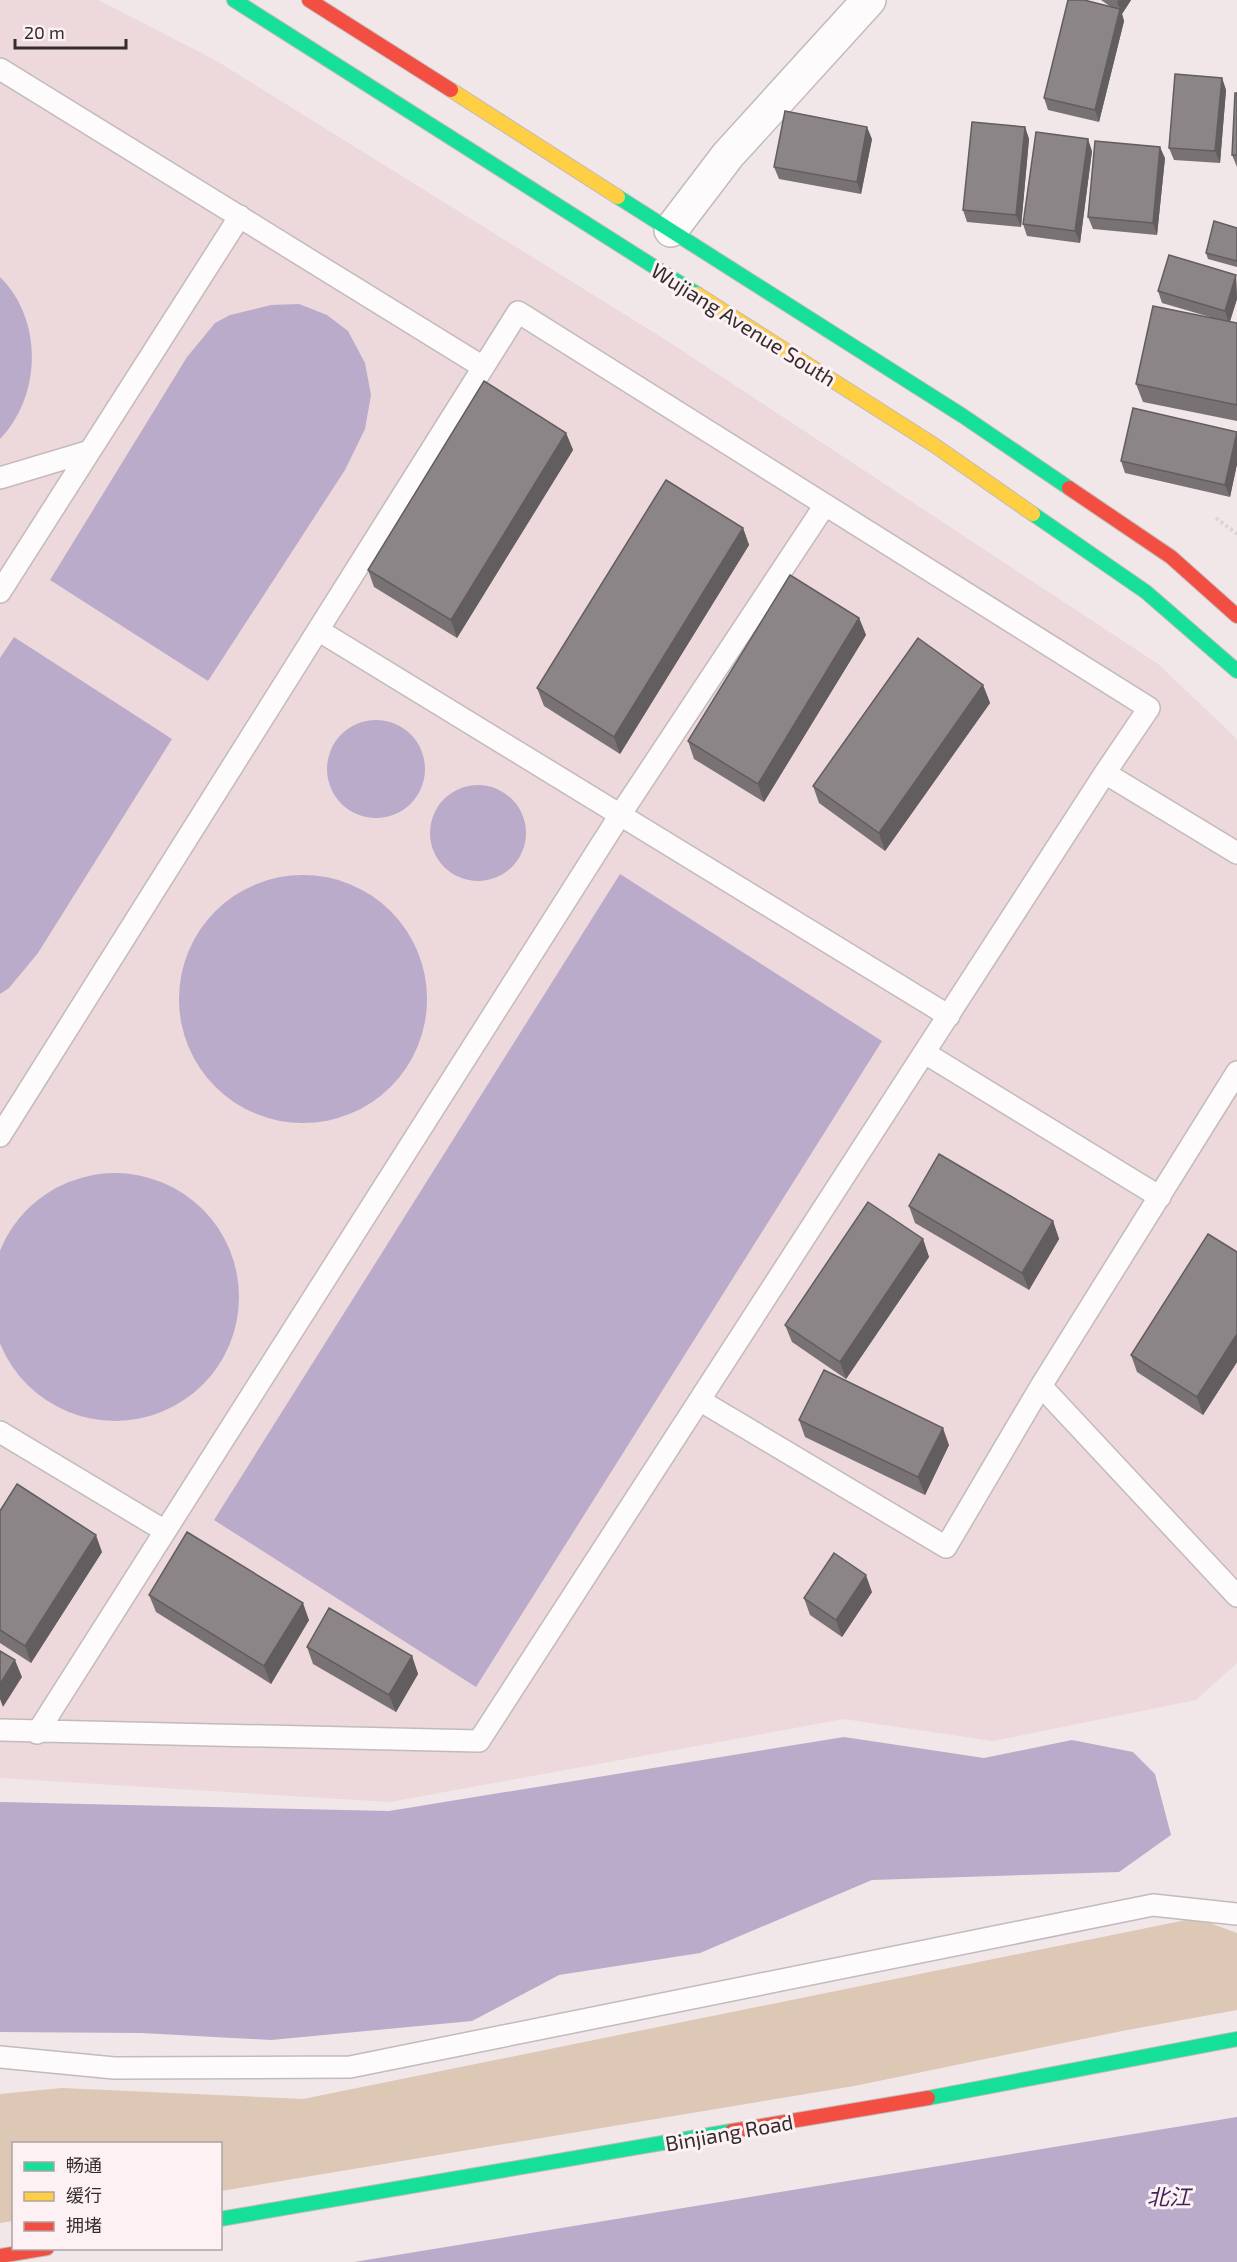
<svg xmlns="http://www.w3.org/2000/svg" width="1237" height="2262" viewBox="0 0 1237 2262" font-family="'Exo 2','Noto Sans SC',sans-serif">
<rect width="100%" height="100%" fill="#f1e6e8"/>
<path fill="#edd8db" d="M0,0H98L215,60L669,342L1158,664L1237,739V1663L1196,1700L993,1741L844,1719L390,1802L0,1778Z"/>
<path fill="#ddc7b5" d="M1196,1918L1237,1933V2010L1122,2031L854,2086L221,2191L220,2144H14L13,2221L0,2223V2094L62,2088L303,2099Z"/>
<path fill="#bbabca" d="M0,277C43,319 42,396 0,439Z
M299,304L327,315L348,331L365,363L371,395L365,429L345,470L208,681L50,580L187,357L215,323L230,315L271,305Z
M14,637L172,739L38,953L9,988L0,994V658Z
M327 769a49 49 0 1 1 98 0a49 49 0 1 1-98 0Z
M430 833a48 48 0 1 1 96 0a48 48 0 1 1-96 0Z
M620,874L882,1041L476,1687L214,1520Z
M179 999a124 124 0 1 1 248 0a124 124 0 1 1-248 0Z
M-9 1297a124 124 0 1 1 248 0a124 124 0 1 1-248 0Z
M844,1737L984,1758L1072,1740L1133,1752L1155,1774L1171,1835L1119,1872L872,1880L700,1953L559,1975L472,2021L271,2040L141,2033L0,2032V1802L389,1811Z
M1237,2117V2262H354Z"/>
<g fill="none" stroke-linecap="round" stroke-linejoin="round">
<g stroke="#c3babb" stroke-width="24">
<path id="lane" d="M0,69L483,367
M0,478L90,451
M0,592L240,216
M318,630L949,1016
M925,1053L1160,1197
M0,1136L518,312L1149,708L1105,773L1237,853
M1041,1386L1237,1596
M701,1401L946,1547L1041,1386L1237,1072
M0,1432L165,1531
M0,1730L479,1741L1105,773
M37,1733L620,815L825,505
M0,2057L114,2068L350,2067L1153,1905L1237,1914"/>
</g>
<g stroke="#c3babb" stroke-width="36">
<path id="street" d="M671,230L728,155L869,0"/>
</g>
<g stroke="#c3babb" stroke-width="16">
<path id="fast" d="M234,0L697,294
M618,197L963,416L1069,488
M1033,514L1146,592L1237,671
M928,2098L1237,2039
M220,2219L732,2131"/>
</g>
<g stroke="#c3babb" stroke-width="16">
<path id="slow" d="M451,90L618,197
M697,294L934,445L1033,514"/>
</g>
<g stroke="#c3babb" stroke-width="16">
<path id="jam" d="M309,0L451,90
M1069,488L1171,557L1237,616
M732,2131L928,2098
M0,2256L47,2248"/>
</g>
<path stroke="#d9d6d6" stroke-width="4" stroke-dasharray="3 3" stroke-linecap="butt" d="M1216,518L1237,534"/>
<use href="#lane" stroke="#fdfbfc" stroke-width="21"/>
<use href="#street" stroke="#fdfbfc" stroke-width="33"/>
<use href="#fast" stroke="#16e098" stroke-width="14"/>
<use href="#slow" stroke="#ffcf43" stroke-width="14"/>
<use href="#jam" stroke="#f24e42" stroke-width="14"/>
</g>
<path fill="#787275" d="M1101,0H1131L1122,14L1124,21L1099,122L1048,110L1044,98L1111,7Z
M1222,78L1226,90L1220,163L1174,160L1169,148Z
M1237,93V167L1232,155Z
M1025,127L1029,139L1021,227L967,222L963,210Z
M872,139L861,194L779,179L774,167Z
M1092,151L1080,243L1027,236L1023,224Z
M1165,158L1157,235L1093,229L1088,217Z
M1237,228V267L1208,259L1206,253Z
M1236,275L1237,299L1230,322L1237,323V421L1143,402L1136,384L1210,317L1162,303L1158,291Z
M1237,432V464L1230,497L1125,473L1121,461Z
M566,433L573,450L457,638L374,587L368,570Z
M743,528L749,545L620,754L544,706L537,688Z
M859,618L866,635L764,802L694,759L688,741Z
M983,685L990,703L885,851L819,803L813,786Z
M909,1206L1053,1221L1059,1239L1029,1290L915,1223Z
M923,1239L929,1257L846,1379L792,1342L785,1325Z
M1237,1252V1362L1203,1415L1137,1372L1131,1355Z
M799,1420L949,1445L925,1495L805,1437Z
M0,1511L102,1552L31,1663L0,1643Z
M872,1592L842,1637L810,1615L804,1598Z
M149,1595L309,1620L271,1684L156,1612Z
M307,1647L412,1656L418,1674L396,1712L313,1664Z"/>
<path fill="#625d5f" d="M1119,0H1131L1122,14L1124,21L1099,122L1095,110L1120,9L1117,2Z
M1222,78L1226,90L1220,163L1215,151Z
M867,127L872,139L861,194L857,182Z
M1025,127L1029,139L1021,227L1016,215Z
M1088,139L1092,151L1080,243L1075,231Z
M1160,147L1165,158L1157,235L1153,223Z
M1236,275L1237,299L1229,323L1225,311Z
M1237,432V464L1230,497L1225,485Z
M566,433L573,450L457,638L451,620Z
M743,528L749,545L620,754L614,737Z
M859,618L866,635L764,802L758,784Z
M983,685L990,703L885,851L879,833Z
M1053,1221L1059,1239L1029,1290L1022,1273Z
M923,1239L929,1257L846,1379L840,1362Z
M1237,1334V1362L1203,1415L1197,1397Z
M943,1428L949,1445L925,1495L918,1477Z
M96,1535L102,1552L31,1663L25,1646Z
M866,1575L872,1592L842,1637L836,1620Z
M303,1603L309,1620L271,1684L264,1666Z
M412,1656L418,1674L396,1712L389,1695Z
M15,1660L22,1677L3,1707L0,1699V1684Z"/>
<path fill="#8c8588" stroke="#625d5f" stroke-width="1.5" d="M1068,0H1084L1120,9L1095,110L1044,98Z
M1175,74L1222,78L1215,151L1169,148Z
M1235,93H1237V155H1232Z
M785,111L867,127L857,182L774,167Z
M972,122L1025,127L1016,215L963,210Z
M1036,132L1088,139L1075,231L1023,224Z
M1095,141L1160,147L1153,223L1088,217Z
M1214,221L1237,228V261L1206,253Z
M1169,255L1236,275L1225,311L1158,291Z
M1153,306L1237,323V405L1136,384Z
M484,381L566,433L451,620L368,570Z
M1133,408L1237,432L1225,485L1121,461Z
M666,480L743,528L614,737L537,688Z
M790,575L859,618L758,784L688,741Z
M918,638L983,685L879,833L813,786Z
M939,1154L1053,1221L1022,1273L909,1206Z
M868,1202L923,1239L840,1362L785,1325Z
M1208,1234L1237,1252V1334L1197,1397L1131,1355Z
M824,1370L943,1428L918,1477L799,1420Z
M17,1484L96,1535L25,1646L0,1630V1511Z
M187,1532L303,1603L264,1666L149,1595Z
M834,1553L866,1575L836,1620L804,1598Z
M329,1608L412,1656L389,1695L307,1647Z
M0,1651L15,1660L0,1684Z"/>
<g text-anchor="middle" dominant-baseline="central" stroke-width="6" stroke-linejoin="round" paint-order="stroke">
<g font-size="21" fill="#342c2d" stroke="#fef1f3">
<text transform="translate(744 324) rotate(32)">Wujiang Avenue South</text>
<text transform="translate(729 2132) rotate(-10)">Binjiang Road</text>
</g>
<g font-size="22" font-style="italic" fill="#3f255c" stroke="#fef1f3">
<text x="1169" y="2196">北江</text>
</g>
</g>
<rect x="12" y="2142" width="210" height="108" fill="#fef1f3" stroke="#ada2a4" stroke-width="1.5"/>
<rect x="24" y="2162" width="30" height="9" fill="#16e098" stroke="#ada2a4" stroke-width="1.5"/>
<text x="66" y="2172" font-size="18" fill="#342c2d">畅通</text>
<rect x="24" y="2192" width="30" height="9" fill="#ffcf43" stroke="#ada2a4" stroke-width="1.5"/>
<text x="66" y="2202" font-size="18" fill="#342c2d">缓行</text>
<rect x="24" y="2222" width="30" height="9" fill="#f24e42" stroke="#ada2a4" stroke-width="1.5"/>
<text x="66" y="2232" font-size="18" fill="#342c2d">拥堵</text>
<path d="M15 39v9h111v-9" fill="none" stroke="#342c2d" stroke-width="3"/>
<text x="24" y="39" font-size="18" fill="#342c2d" stroke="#fef1f3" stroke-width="4.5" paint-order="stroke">20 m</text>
</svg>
